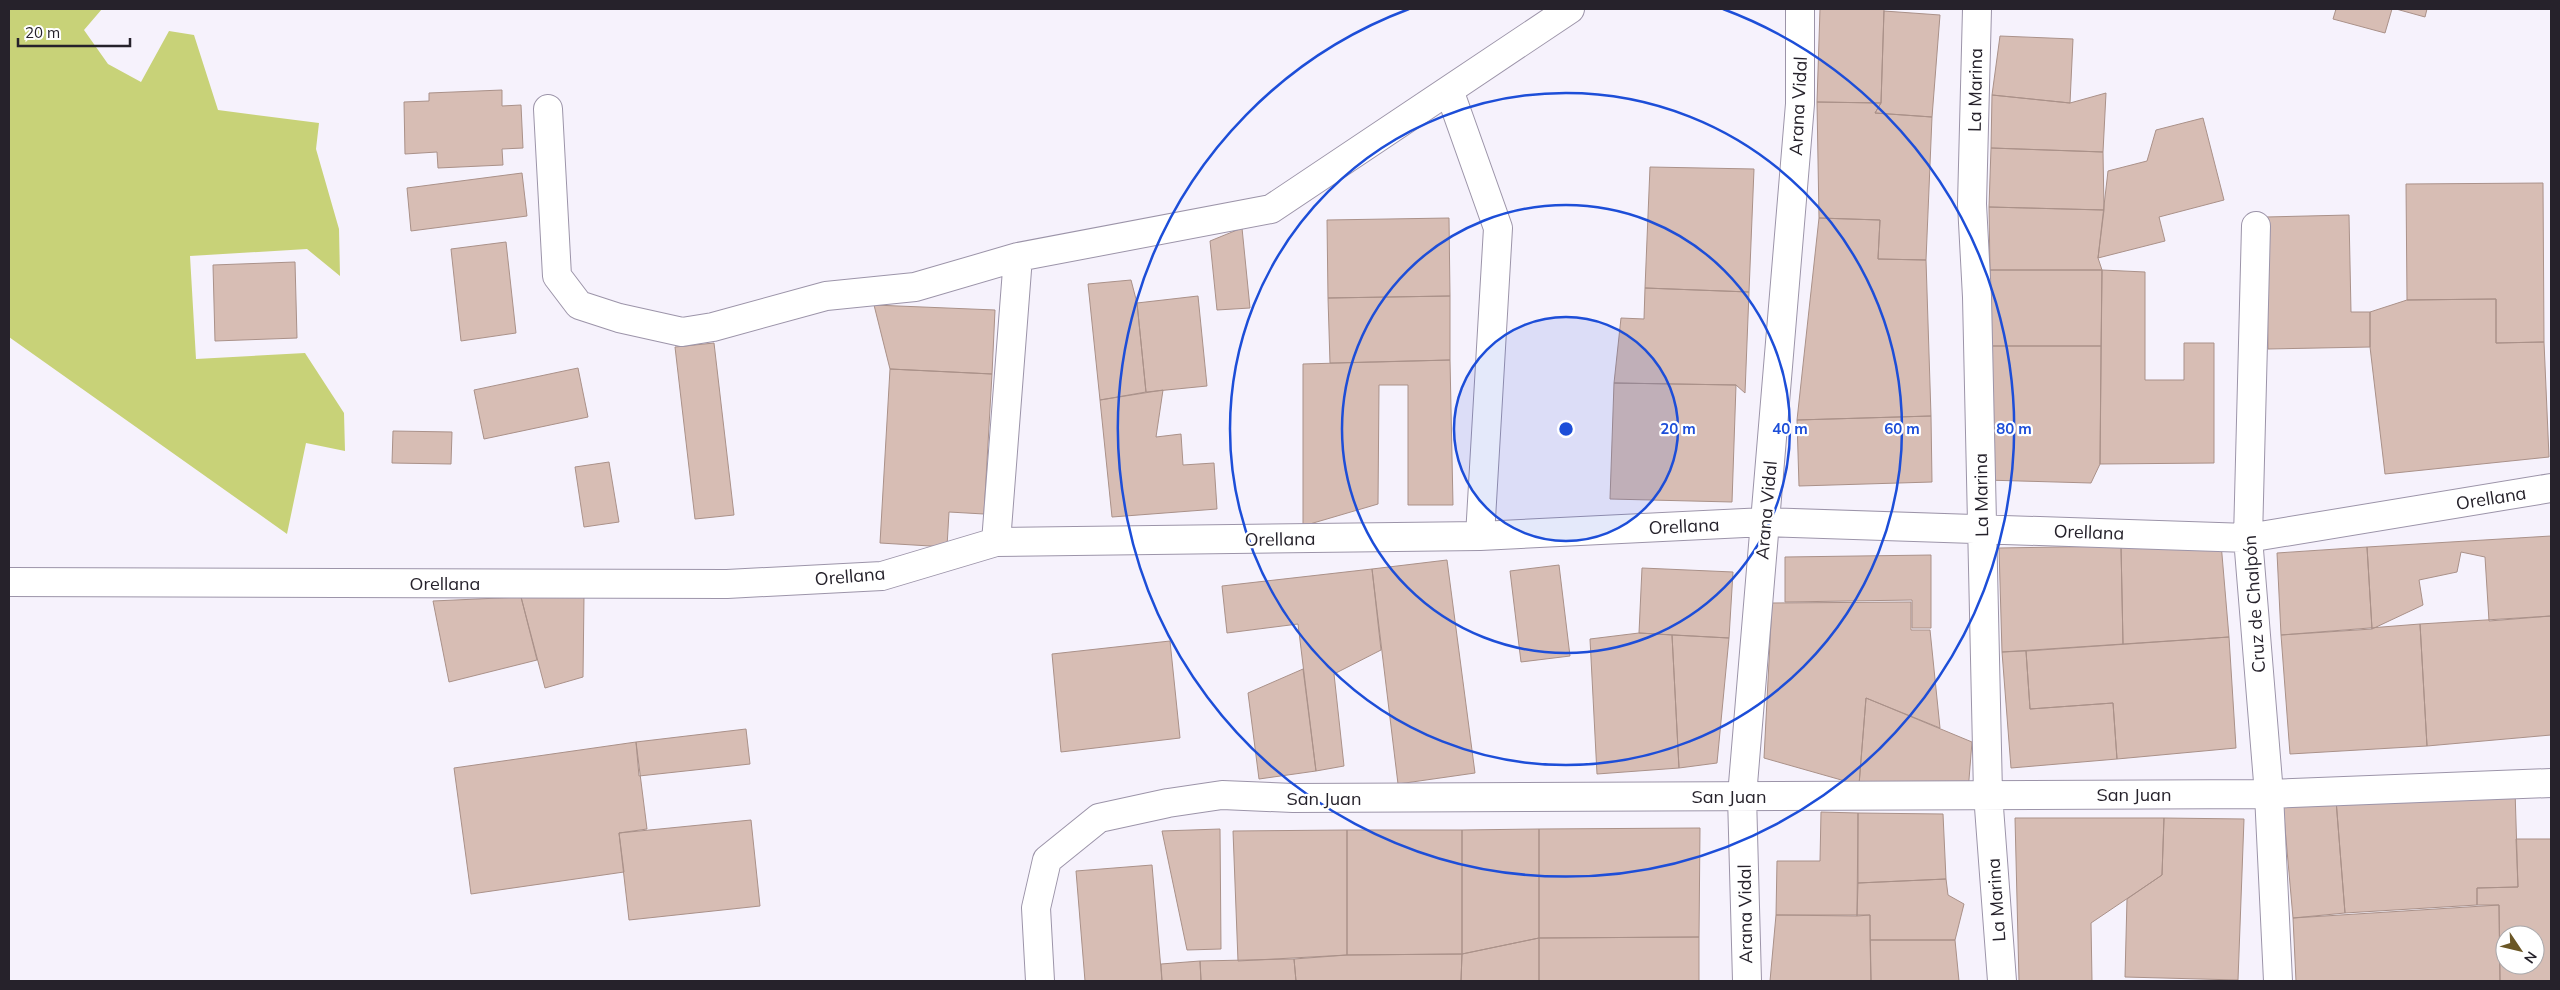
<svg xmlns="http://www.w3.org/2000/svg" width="2560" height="990" viewBox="0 0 2560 990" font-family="Mulish,sans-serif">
<rect width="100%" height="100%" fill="#f6f2fc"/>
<path fill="#c8d278" d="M9,9H102L84,30L108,64L141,82L169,31L194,35L218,110L319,123L316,149L339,229L340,276L307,249L190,256L196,359L305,353L344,413L345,451L306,443L287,534L9,337Z"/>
<path fill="#d7bdb4" stroke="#aa9189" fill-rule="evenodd" d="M1820,9H1884L1881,103L1817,102Z
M2336,9H2392L2385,33L2333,19Z
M2396,9H2427L2425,17Z
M1884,11L1940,15L1932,117L1875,113L1881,103Z
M2000,36L2073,39L2070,103L1992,95Z
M502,90V106L521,105L523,148L502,149L503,165L438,168L437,152L405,154L404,102L429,101V93Z
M2106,93L2103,152L1991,148L1992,95L2070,103Z
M1817,102L1881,103L1875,113L1932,117L1926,260L1878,259L1880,220L1819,218Z
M2203,118L2224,200L2159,217L2165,241L2098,258L2108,171L2147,161L2156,130Z
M1991,148L2103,152L2104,210L1989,207Z
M1650,167L1754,169L1749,292L1645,288Z
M522,173L527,216L411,231L407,188Z
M2543,183L2544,342L2496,343V299L2407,300L2406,184Z
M1989,207L2104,210L2098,258L2102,270H1990Z
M2349,215L2351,312H2370V347L2268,349L2266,217Z
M1449,218L1450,296L1328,298L1327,220Z
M1819,218L1880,220L1878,259L1926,260L1931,416L1797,420Z
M1242,228L1250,308L1217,310L1210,241Z
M506,242L516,333L461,341L451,249Z
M295,262L297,338L215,341L213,265Z
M1990,270H2102L2101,346H1989Z
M2102,270L2145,272V380H2184V343H2214V463L2100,464Z
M1131,280L1137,303L1146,392L1100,400L1088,284Z
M1645,288L1749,292L1745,393L1736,385L1614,383L1621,318L1644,319Z
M1198,296L1207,386L1146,392L1137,303Z
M1450,296V360L1330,363L1328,298Z
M2496,299V343L2544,342L2549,457L2385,474L2370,347V312L2407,300Z
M874,305L995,310L992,374L890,369Z
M714,343L734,515L695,519L675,347Z
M1989,346H2101L2100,464L2091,483L1985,480Z
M1450,360L1453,505H1408V385H1379L1378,504L1303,526V364Z
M578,368L588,417L484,439L474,390Z
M890,369L992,374L984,514L949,512L947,547L880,543Z
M1614,383L1736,385L1732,502L1610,499Z
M1163,390L1156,437L1181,434L1183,465L1214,463L1217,509L1112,517L1100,400Z
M1931,416L1932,482L1799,486L1797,420Z
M393,431L452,432L451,464L392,463Z
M609,462L619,522L584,527L575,467Z
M2551,536V616L2489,621L2485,557L2461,552L2457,572L2419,580L2423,605L2372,629L2367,547Z
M2221,543L2229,637L2123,644L2121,546Z
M2121,546L2123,644L2002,652L1999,548Z
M2367,547L2372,629L2281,635L2277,553Z
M1931,555V628H1912V600L1785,602V557Z
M1447,560L1475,773L1398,784L1372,569Z
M1559,565L1570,656L1521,662L1510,571Z
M1642,568L1733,572L1729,638L1639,633Z
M1372,569L1381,650L1334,674L1344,766L1316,771L1298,624L1227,633L1222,586Z
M584,596L583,677L545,688L521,597Z
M521,597L537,660L449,682L433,601Z
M1911,602V630H1930L1940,728L1866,698L1859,785L1764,758L1772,603Z
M2551,616V735L2427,746L2420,624Z
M2420,624L2427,746L2290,754L2281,635Z
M1639,633L1672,635L1679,768L1597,774L1590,639Z
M1672,635L1729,638L1717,763L1679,768Z
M2229,637L2236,748L2117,759L2113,703L2030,709L2026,651Z
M1170,641L1180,738L1061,752L1052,654Z
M2026,651L2030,709L2113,703L2117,759L2011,768L2002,652Z
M1303,669L1316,771L1259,779L1248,693Z
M1866,698L1972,742L1968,792L1859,785Z
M746,729L750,764L639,776L636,742Z
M636,742L647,829L619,833L624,872L471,894L454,768Z
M2515,790L2518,887L2477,888V905L2345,913L2336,800Z
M2336,800L2345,913L2293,918L2283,805Z
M1821,812L1858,813L1857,916L1776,915L1777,861H1820Z
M1858,813L1943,814L1946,879L1858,883Z
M2015,818H2164L2162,875L2091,923L2092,981H2019Z
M2164,818L2244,819L2238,980L2125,977L2127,899L2162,875Z
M751,820L760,906L629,920L619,833Z
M1700,828L1699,937L1539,938V829Z
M1220,829L1221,949L1187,950L1162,831Z
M1539,829V938L1462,954V830Z
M1347,830V955L1238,961L1233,831Z
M1347,830H1462V954L1347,955Z
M2516,839H2551V981H2500L2499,905H2477V888L2518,887ZM2505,935H2535V965H2505Z
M1152,865L1162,981H1085L1076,871Z
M1946,879L1948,895L1964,904L1955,940H1870V915L1857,916L1858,883Z
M2499,905L2500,981H2296L2293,918Z
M1776,915H1870L1871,981H1770Z
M1699,937V981H1539V938Z
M1539,938V981H1461L1462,954Z
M1870,940H1955L1959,981H1871Z
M1462,954L1461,981H1296L1294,959L1347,955Z
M1294,959L1296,981H1201L1200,961Z
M1200,961L1201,981H1162L1161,964Z"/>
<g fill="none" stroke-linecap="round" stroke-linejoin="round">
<g stroke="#9c94a9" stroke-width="30">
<path id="minor" d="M1977,9L1972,204L1977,297L1988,794L2002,981
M548,109L557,276L579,305L619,318L682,332L713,327L826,296L915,287L1018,257L1271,209L1449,90
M2256,226L2248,538L2269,794L2278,981
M1480,536L1498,228L1449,90L1570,9
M996,542L1018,257
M9,582L727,584L882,576L996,542L1480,536L1765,522L2248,538L2551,488
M1040,981L1036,908L1047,860L1099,818L1168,803L1222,795L1293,798L2269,794L2551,783
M1747,981L1742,796L1800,104V9"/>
</g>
<use href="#minor" stroke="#fff" stroke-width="28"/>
</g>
<circle cx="1566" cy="429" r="112" fill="#1d4ed8" fill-opacity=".12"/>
<g fill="none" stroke="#1d4ed8" stroke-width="2.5">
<circle cx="1566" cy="429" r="112"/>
<circle cx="1566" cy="429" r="224"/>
<circle cx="1566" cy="429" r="336"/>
<path d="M1723 9A448 448 0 1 1 1409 9"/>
</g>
<g text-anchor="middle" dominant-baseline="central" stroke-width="4.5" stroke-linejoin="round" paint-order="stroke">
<g font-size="18" fill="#26222b" stroke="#fff">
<text transform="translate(1975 90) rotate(-89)">La Marina</text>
<text transform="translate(1798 106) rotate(-87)">Arana Vidal</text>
<text transform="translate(1981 495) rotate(-91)">La Marina</text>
<text transform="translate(2491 498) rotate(-9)">Orellana</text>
<text transform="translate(1766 510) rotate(-85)">Arana Vidal</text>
<text transform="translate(1684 526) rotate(-3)">Orellana</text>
<text transform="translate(2089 532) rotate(2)">Orellana</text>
<text transform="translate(1280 539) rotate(-1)">Orellana</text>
<text transform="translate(850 576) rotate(-5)">Orellana</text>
<text x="445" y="583">Orellana</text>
<text transform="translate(2254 604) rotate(-94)">Cruz de Chalpón</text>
<text x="2134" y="794">San Juan</text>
<text x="1729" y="796">San Juan</text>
<text x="1324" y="798">San Juan</text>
<text transform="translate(1996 900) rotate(-94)">La Marina</text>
<text transform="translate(1745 914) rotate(-91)">Arana Vidal</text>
</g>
</g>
<circle cx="1566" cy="429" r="8" fill="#1d4ed8" stroke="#fff" stroke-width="2.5"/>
<g font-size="15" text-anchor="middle" font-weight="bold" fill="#1d4ed8" stroke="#fff" stroke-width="4.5" stroke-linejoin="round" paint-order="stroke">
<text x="1678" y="434">20 m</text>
<text x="1790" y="434">40 m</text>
<text x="1902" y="434">60 m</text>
<text x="2014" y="434">80 m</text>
</g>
<rect width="2560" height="990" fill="none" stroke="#26222b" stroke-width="20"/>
<g transform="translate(2520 950) rotate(125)"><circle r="24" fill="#ffffff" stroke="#a8a7aa"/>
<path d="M0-4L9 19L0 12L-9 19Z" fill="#6b5726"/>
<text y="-8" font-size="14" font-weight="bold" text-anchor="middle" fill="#26222b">N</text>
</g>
<path d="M18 38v8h112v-8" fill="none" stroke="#26222b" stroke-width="2.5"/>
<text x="25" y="38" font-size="15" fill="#26222b" stroke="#ffffff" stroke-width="4" paint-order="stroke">20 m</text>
</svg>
